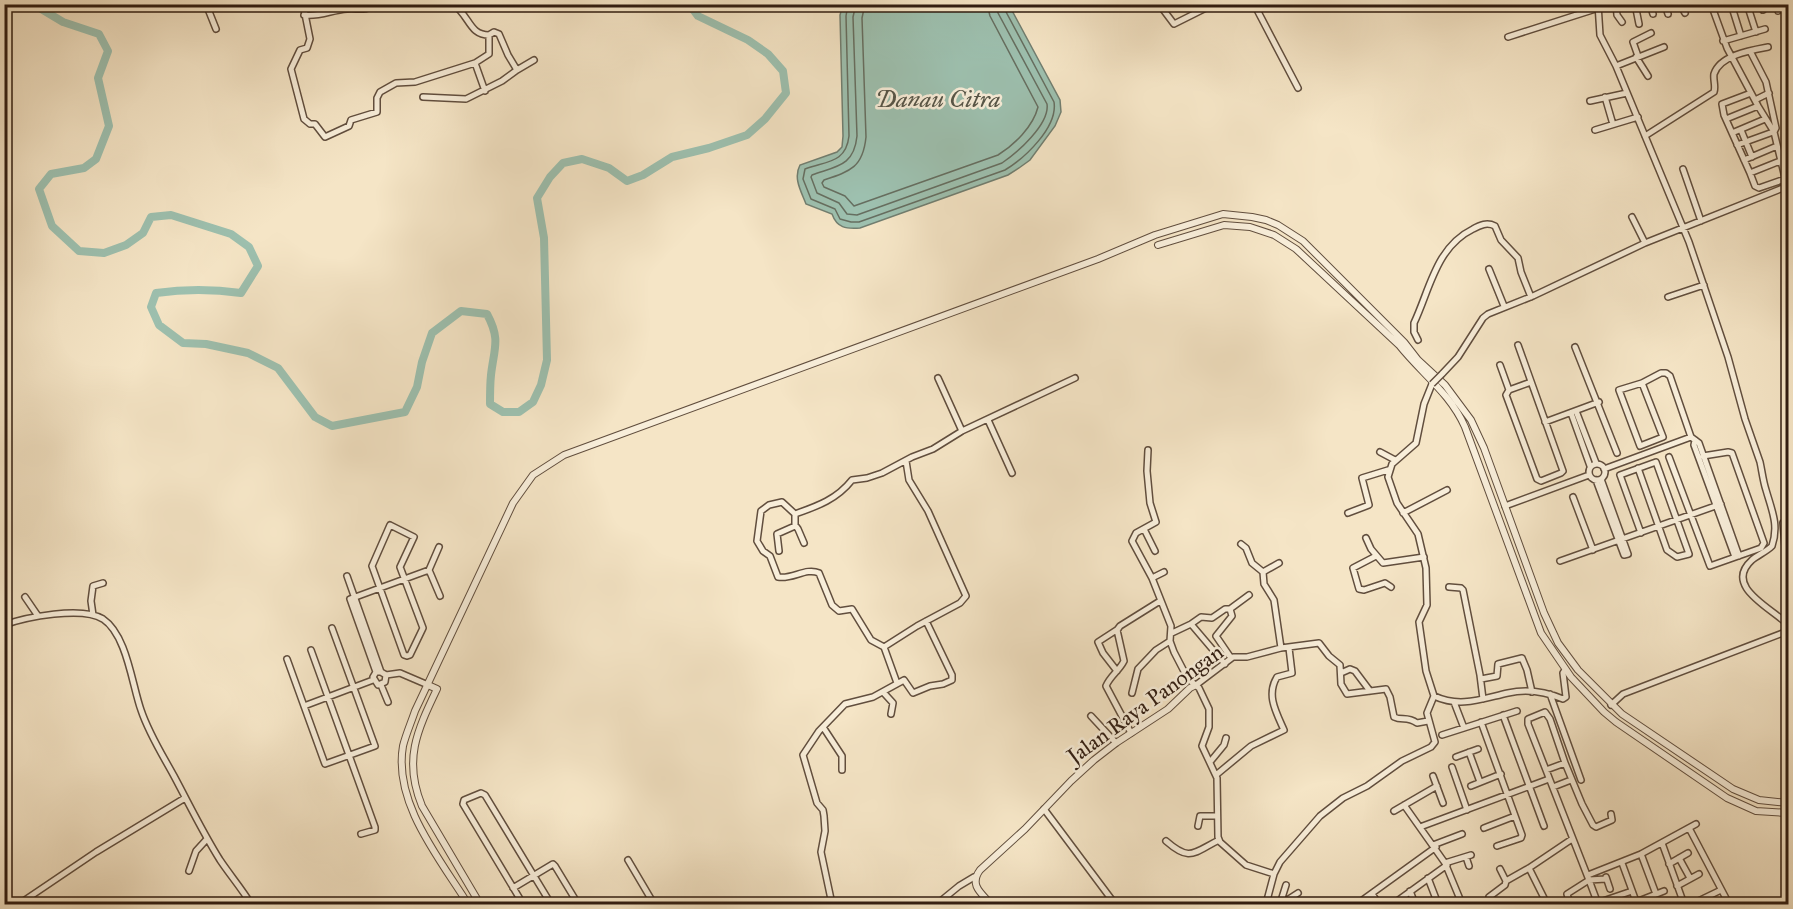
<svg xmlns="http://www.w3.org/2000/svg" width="1793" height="909" viewBox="0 0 1793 909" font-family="'IM FELL Great Primer',serif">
<rect width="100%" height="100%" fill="#f5e5c6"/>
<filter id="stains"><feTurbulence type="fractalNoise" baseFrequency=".00333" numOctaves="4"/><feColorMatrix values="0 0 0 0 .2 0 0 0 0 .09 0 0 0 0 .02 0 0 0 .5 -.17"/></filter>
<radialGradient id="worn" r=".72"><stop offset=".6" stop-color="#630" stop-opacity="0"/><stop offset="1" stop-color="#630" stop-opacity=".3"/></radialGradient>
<path fill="#9dc0af" stroke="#717e70" stroke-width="1.5" d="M843,4L1009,5L1060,100L1061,112L1055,126L1030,160L1019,168L1008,175L860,228C846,229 837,228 832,214L806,204C801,191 793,178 800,165L837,152L842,147L843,136L840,15Z"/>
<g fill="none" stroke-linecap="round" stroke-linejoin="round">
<path stroke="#666e60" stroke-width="1.5" d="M848,4L846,16L849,136C846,163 827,161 805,169L803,179L811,199L835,209L840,219L851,222H859L1005,170C1025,158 1058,127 1054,102L1005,10L1004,4
M856,4L853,17L857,136C854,166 837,166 812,175L811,177L817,193L839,203L847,214L857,215L1002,163C1017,153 1050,124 1047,104L998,13L996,4
M865,4L862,18L866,137C863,167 851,171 824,180L822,183L824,187L845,196L854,206L998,155C1014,145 1033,127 1038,107L990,16L987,4"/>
<path stroke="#9dc0af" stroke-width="8" d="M33,4L63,22L99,34L108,51L98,78L109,126L96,159L84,168L51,174L39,189L52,226L79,251L104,253L126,245L143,233L151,217L171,215L231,234L249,247L258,266L241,293C212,289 185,289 156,293L151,307L159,325L183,343L206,344L248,353L278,368L315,417L332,426L405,412L417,387L422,362L432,333L461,311L487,314C501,340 494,348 491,375C490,384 490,395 490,404L503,412H519L533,402L541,385L547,360L544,238L537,198L550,177L563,163L582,159L609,168L627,181L643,175L672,157L709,148L747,135L765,119L786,93L783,71L768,54L748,40L698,16L689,4"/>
<g stroke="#614e3e" stroke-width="8">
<path id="minor" d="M206,4L216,29
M303,4L310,39L307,48L300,50L291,69L304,119L310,124H315L325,137L349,126L351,120L377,112V98L380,92L396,83L415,82L475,63L485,91
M453,4C470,16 469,35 489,35V54L475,63
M1159,4L1174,24L1214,4
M1254,4L1298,88
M1598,4L1600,35L1616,66L1689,242L1728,357L1745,419L1760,462C1762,471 1763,481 1766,490C1772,511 1779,525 1772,546C1766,552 1758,555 1752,560C1722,587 1774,609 1788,625
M1616,4L1617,15L1622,22
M1635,4L1639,24
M1650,4L1653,14
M1665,4L1668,14
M1680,4L1685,13
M1711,4L1727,48L1758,106L1774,132L1787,186
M1731,4L1741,36
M1747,4L1756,32
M1762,4L1763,10
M1776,4L1778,11
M304,15C320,17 332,10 347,9C358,8 366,12 375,4
M489,35L494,32L499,34L508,55L517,70L534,60
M1508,37L1611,4
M1723,41L1765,29
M1750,51L1766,82L1776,128L1774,132
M1638,56L1633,42L1651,33
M1636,57L1648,76
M1616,66L1664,47
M1751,93L1722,104L1724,115L1750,173L1780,161
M423,97L466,99L502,81L517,70
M1605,97L1612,121
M1755,100L1769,93
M1590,101L1627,93
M1787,116L1788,125
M1726,119L1758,106
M1595,130L1638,117
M1741,130L1752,157
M1732,133L1765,119
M1645,136L1714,92C1716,86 1713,80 1714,74C1720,55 1752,50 1768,47
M1737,145L1773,132
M1744,160L1777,146
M1683,169L1701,221
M1750,173L1755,186L1759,188L1785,179
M1632,217L1645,243
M1489,269L1504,306
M1668,297L1704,285
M1418,340L1414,332V323C1430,289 1436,247 1473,229C1480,225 1487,222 1495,226L1501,240L1518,258L1521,272L1531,297
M1518,345L1563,471L1561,473L1541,481L1537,479L1506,395L1509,390L1531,382
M1575,347L1617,453
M1500,365L1509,390
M1442,374L1458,357L1483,318L1488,314L1533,296L1645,243L1788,186
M938,378L962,431
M1576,411L1596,463
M1571,413L1590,466
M988,420L1012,473
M1545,422L1599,402
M1691,437L1699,443L1739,556
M1695,440L1694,445L1735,557
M1148,450L1147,471L1150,503L1156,522L1136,533L1132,541L1152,578L1171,626L1170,641L1174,652L1188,679L1199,688L1209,709V727L1202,746L1217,778L1218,837L1220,842L1246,865L1274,874
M1380,452L1395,460
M1669,457L1710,566L1761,548L1764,543L1732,453L1728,452L1703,456
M1589 472a8 8 0 1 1 16 0a8 8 0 1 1-16 0Z
M1638,468L1667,550L1677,557L1689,554L1656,462L1620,475L1641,533
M1604,469L1691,437L1670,376L1666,373H1661L1642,383L1619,390L1640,446L1663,437L1642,383
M1596,480L1624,555L1628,554L1601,479
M1573,497L1593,550
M1505,506L1589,475
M1348,513L1369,505L1362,478L1388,470
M1403,513L1447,490
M1783,523L1788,580
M390,525L414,537L400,567L423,628L410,655L407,656L404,655L372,566Z
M795,525L798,529L804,543
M1144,529L1155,551
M1366,538L1371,549L1383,563L1424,557
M1241,544L1246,548L1252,563L1263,572
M439,547L429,570L440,596
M779,551L777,534L795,526V514
M1376,556L1353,568L1359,589L1364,590L1385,583L1391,587
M1560,561L1721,504
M1279,563L1263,572L1264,584L1274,600L1281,648
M347,576L381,672L386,675L385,682L378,685L373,677L376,672H381
M1152,578L1164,572
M1449,587L1461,588L1463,590L1480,675L1483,699
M25,597L38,616
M1230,609L1232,616L1216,636L1231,658
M93,615L91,601L93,586L103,583
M1191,624L1225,664
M4,625C26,617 82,606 103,619C127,635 132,685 141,710C149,734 162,754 174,776C189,804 203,833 220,860C230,875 242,889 251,904
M1172,633L1191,624L1201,617L1212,618L1225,609H1230L1249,595
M884,647L917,626L960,603L966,596L928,511L909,480L906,461
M311,650L375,827V830L361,834
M287,659L325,764L375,746L332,628
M1117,671L1103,653L1098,642L1118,629
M376,672L350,599L429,570
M1341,673L1350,669L1355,671L1370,691
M386,675L400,673L428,685
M1481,679L1497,676L1498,664L1522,658L1527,670L1532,692
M897,683L884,647L871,640L852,609L839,611L832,605L819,573C806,567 792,580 778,577L770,556L763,551L757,541L761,511L769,505L782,502L795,514C818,506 837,499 852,480L867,478L882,473L912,457L933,449L962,431L1075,378
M381,685L388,702
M1196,685L1233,657H1247L1281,648L1319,643L1329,656L1340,665L1341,684L1347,694L1386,689L1390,697L1394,717C1402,721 1407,716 1417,723L1428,721
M883,692L893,703L891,714
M1132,693L1138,669L1156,650L1170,641
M1550,694L1581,780
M1434,696C1460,708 1481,699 1508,693C1526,689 1546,692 1563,699L1566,697L1563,673L1565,670
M1454,702L1464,728
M1611,705L1623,694L1788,631
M304,706L373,680
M1503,715L1544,826
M1091,716L1116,743
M1481,722L1522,835L1521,838L1497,846
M823,727L842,756V770
M1131,733L1106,686C1110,676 1119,671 1124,661L1117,630L1120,626L1160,601
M1442,735L1517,711
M1469,752L1480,782
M1456,757L1478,749
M1210,762L1224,745L1226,738
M1565,763L1582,804L1593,825L1596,827L1612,820L1611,814
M1452,767L1467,810
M1546,770L1565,763L1550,719L1545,712L1528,719V724L1589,880L1567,894L1570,904
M1216,775L1251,746L1284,730C1276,712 1266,695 1277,677L1292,673L1289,648
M1433,776L1443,803
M1471,786L1501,774
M1553,787L1571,780
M1404,805L1445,863L1462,904
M1044,809L1115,904
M1394,811L1437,786
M1198,826L1200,816H1217
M1420,827L1549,779
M1484,828L1515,816
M1689,828L1729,904
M1166,841C1190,862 1193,853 1219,840
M1662,843L1684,904
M1433,845L1462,834
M1641,854L1656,894
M1466,857L1469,866
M1679,858L1690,878
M628,860L654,904
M1445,863L1471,855
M1622,863L1637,904
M1669,864L1688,853
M1529,868L1544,898
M1500,869L1506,881L1529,868L1572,839
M189,871L196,851L207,839
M1588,875L1641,854L1696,824
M1606,877L1610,889
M1428,878L1438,904
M1677,886L1699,874
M513,888L553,864L555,866L578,904
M1410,891L1415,904
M1372,894L1379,904
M1636,902L1664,891
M1597,903L1632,891
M19,904L96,852L185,798
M523,904L463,804L464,800L481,793L485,795L551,904
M832,904L821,852L825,831L824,816L823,810L817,803L803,755L819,731L845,704L873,697L904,680L913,693L930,686L943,684L952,680V675L926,621
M937,904L959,886L974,877
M1266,904L1274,874L1280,862L1320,816L1343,798L1367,786L1402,761L1431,747L1435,742L1427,713L1434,696L1426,671L1419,622L1427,605L1426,568L1418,534L1397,503L1388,477L1392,464L1416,443L1424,404L1432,384
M1280,904L1286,885
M1281,904L1298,893
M1357,904L1436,847
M1393,904L1447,865
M1491,904L1489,897L1505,885L1506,881
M1598,904L1589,880L1606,879
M1692,904L1721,890"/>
</g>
<g stroke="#614e3e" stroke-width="8">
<path id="tertiary" d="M1158,245L1224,225L1250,227L1274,235L1296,249L1399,345C1421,373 1450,393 1465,427L1541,633L1571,677L1604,712L1616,722L1727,798L1756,811L1788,813
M428,685L437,689C417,731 403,760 422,806L480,904
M468,904C440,859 393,803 403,746C406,734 411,723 415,711L513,503L533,475L564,455L1098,259L1155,235L1223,214L1252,217L1266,220L1278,225L1303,241L1404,342L1418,360L1445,385L1471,420L1484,448L1544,613L1558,643L1578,670L1622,714L1733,789L1759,800L1788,803
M991,904C981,893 969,885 980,870L1025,829L1071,781L1094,760L1116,743L1168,709L1190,688L1196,685"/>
</g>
<use href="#minor" stroke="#f8eeda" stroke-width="5"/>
<use href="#tertiary" stroke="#f8eeda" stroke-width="6"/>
<g stroke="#614e3e" stroke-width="8" stroke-linecap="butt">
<path id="minor-bridge" d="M1432,384L1442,374"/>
</g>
<use href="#minor-bridge" stroke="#f8eeda" stroke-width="5"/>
</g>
<g text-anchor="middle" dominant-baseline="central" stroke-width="5" stroke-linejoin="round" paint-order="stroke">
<g font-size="22" fill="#301c11" stroke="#f8eeda">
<text transform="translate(1145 704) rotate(-36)">Jalan Raya Panongan</text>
</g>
<g font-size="24" font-style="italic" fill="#565548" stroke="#f8eeda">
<text x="938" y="99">Danau Citra</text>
</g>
</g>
<rect width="1793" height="909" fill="none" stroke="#f5e5c6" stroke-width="24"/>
<rect x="6" y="6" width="1781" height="897" fill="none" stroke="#301c11" stroke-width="3"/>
<rect x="12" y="12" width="1769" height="885" fill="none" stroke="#301c11" stroke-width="1.5"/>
<rect width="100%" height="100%" filter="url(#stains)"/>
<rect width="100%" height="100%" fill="url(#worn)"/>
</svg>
